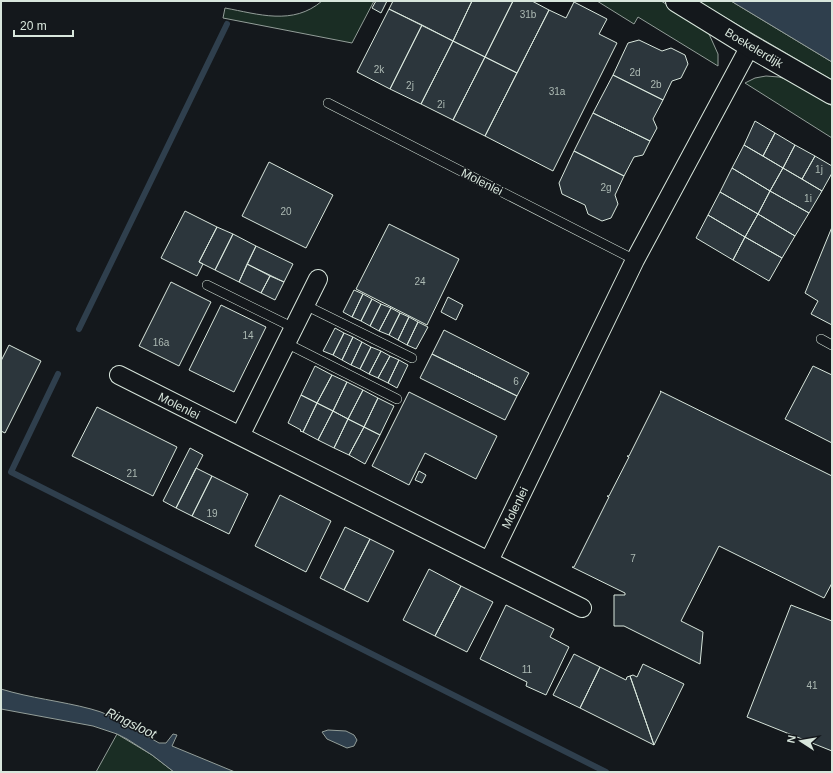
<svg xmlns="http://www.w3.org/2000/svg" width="833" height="773" viewBox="0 0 833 773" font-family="Arial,sans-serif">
<rect width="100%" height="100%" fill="#14181c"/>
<path fill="#1a2d24" stroke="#939e99" d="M322,1H374L352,43L223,18L225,8C258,14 293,26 322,1Z
M597,1H661L701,25L709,34L718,54V66L638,17L634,24Z
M697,1H731L832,62V80Z
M766,76L779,77L789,80L832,106V138L745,83L755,78Z
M117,734L152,755L174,772H96Z"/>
<path fill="#2f3f4d" stroke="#939e99" d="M731,1H832V62Z
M1,689C30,698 61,701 91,709C115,715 138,731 159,743H166L173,734L177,735L172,746L235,772H174L152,755L127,739L117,734L93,726L1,709Z
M328,730L346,731L354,735L357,740L354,746L347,748L327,739L322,732Z"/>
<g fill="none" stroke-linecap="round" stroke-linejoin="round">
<path stroke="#2f3f4d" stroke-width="6" d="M79,329L227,24
M58,374L11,472L606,772"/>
</g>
<path fill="#2c363c" stroke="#d8e6dc" d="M376,1H387L381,13L372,8Z
M393,1H472L453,41L389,9Z
M472,1H513L485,57L453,41Z
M513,1H532L549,10L517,73L485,57Z
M574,2L607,19L599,34L617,43L553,171L485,136L549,10L566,18Z
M389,9L422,25L390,89L357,72Z
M422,25L453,41L421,104L390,89Z
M639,40L662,51L671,48L685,55L688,64L681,78L672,81L663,100L613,75L628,43Z
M453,41L485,57L453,120L421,104Z
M485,57L517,73L485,136L453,120Z
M613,75L663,100L653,119L657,128L650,141L593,113Z
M593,113L650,141L643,155L634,157L624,176L574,151Z
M755,121L775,133L763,156L744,145Z
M775,133L795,145L783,168L763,156Z
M744,145L783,168L770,191L732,168Z
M795,145L815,156L802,179L783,168Z
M574,151L624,176L615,195L618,204L611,218L602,221L588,214L585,205L562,194L559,183Z
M815,156L832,166V173L822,191L802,179Z
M269,162L333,195L306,248L242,216Z
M732,168L770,191L758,214L720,192Z
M783,168L822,191L809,213L770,191Z
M770,191L809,213L795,236L758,214Z
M720,192L758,214L745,237L708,215Z
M185,211L217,227L199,262L203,264L197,276L161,258Z
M758,214L795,236L782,258L745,237Z
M708,215L745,237L733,260L696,238Z
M389,224L459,259L427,325L356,289Z
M217,227L233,234L215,270L199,262Z
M832,227V325L811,314L818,301L805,293Z
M233,234L256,246L239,282L215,270Z
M745,237L782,258L769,281L733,260Z
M256,246L293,264L284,282L247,264Z
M247,264L270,276L261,293L239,282Z
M270,276L284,282L275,300L261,293Z
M171,282L211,302L179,366L139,346Z
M354,290L363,294L352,317L343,312Z
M363,294L372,299L361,321L352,317Z
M448,297L463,305L456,320L441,312Z
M372,299L381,304L370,326L361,321Z
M381,304L391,308L379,331L370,326Z
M221,305L266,327L234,392L189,370Z
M391,308L400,313L389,335L379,331Z
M400,313L409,317L398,340L389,335Z
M409,317L418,322L407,345L398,340Z
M418,322L428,327L416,349L407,345Z
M335,328L344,333L333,355L323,351Z
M444,330L529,373L517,396L432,354Z
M344,333L353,337L342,360L333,355Z
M353,337L362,342L351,365L342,360Z
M362,342L371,347L360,369L351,365Z
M9,345L41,361L5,433L1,431V361Z
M371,347L381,351L369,374L360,369Z
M381,351L390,356L378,378L369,374Z
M432,354L517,396L505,420L420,378Z
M390,356L399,360L388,383L378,378Z
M399,360L408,365L397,388L388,383Z
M315,366L332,375L317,403L301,395Z
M813,366L832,375V443L785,419Z
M332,375L347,382L333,411L317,403Z
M347,382L363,390L348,419L333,411Z
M363,390L378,398L364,427L348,419Z
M660,391L832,476V583L824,598L719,546L681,621L703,632L700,664L624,626H614V595H625V593L572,567H574L609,497L607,496H609L629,457L627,456H629L661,392Z
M409,392L497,436L476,479L425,453L409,485L372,466Z
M301,395L317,403L303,432L300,431L301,430L288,423Z
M378,398L394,406L380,435L364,427Z
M317,403L333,411L318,440L303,432Z
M97,407L177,447L153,496L72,456Z
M333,411L348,419L334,448L318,440Z
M348,419L364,427L349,455L334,448Z
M364,427L380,435L365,464L349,455Z
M190,448L203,455L176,508L163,501Z
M196,468L212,476L192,516L176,508Z
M419,471L426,475L422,483L415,480Z
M212,476L248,494L229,534L192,516Z
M280,495L331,521L306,572L255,546Z
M345,527L370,539L344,590L320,578Z
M370,539L394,551L368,602L344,590Z
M429,569L461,586L435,636L403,620Z
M461,586L493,602L467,652L435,636Z
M506,605L554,629L550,637L569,647L546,695L526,686L527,682L480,659Z
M791,605L832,621V751L747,717Z
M574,654L600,667L580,708L553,695Z
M643,664L684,684L654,745L630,676L633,675L637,677Z
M600,667L626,680L627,677L630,676L654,745L580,708Z"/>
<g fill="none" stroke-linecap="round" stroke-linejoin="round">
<g stroke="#d8e6dc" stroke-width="10">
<path id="service" d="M328,103L635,260
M207,285L294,328
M305,305L412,358
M821,339L832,345
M286,343L397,399"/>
</g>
<g stroke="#d8e6dc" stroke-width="20">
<path id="minor" d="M119,375L582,608
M240,436L318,279
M489,561L635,260L750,46"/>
</g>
<g stroke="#d8e6dc" stroke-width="24">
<path id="tertiary" d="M677,1L750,46L832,93"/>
</g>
<use href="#service" stroke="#14181c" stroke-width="9"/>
<use href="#minor" stroke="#14181c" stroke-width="18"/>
<use href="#tertiary" stroke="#14181c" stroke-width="22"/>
</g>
<g text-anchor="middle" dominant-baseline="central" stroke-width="3" stroke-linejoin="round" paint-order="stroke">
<g font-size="10" fill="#adbab4">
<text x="528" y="14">31b</text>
<text x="379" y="69">2k</text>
<text x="635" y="72">2d</text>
<text x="656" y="84">2b</text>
<text x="410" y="85">2j</text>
<text x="557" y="91">31a</text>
<text x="441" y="104">2i</text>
<text x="819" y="169">1j</text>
<text x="606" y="187">2g</text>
<text x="808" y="198">1i</text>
<text x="286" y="211">20</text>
<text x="420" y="281">24</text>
<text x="248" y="335">14</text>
<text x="161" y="342">16a</text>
<text x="516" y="381">6</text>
<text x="132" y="473">21</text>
<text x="212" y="513">19</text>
<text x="633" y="558">7</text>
<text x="527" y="669">11</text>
<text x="812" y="685">41</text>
</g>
<g font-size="12" fill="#d8e6dc" stroke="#14181c">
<text transform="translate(754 48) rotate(31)">Boekelerdijk</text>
<text transform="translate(482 182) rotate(27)">Molenlei</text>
<text transform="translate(179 406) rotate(27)">Molenlei</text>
<text transform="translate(515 508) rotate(-64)">Molenlei</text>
</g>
<g font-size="13" font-style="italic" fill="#d8e6dc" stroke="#14181c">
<text transform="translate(131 723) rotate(26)">Ringsloot</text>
</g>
</g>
<rect width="833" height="773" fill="none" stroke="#d8e6dc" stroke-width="4"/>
<g transform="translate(801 741) rotate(282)" stroke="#14181c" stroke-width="3" paint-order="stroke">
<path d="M0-3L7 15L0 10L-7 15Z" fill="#d8e6dc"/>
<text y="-6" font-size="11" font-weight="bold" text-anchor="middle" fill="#d8e6dc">N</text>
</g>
<path d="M14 30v6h59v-6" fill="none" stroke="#d8e6dc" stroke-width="2"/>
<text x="20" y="30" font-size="12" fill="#d8e6dc" stroke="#14181c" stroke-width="3" paint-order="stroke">20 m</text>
</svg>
